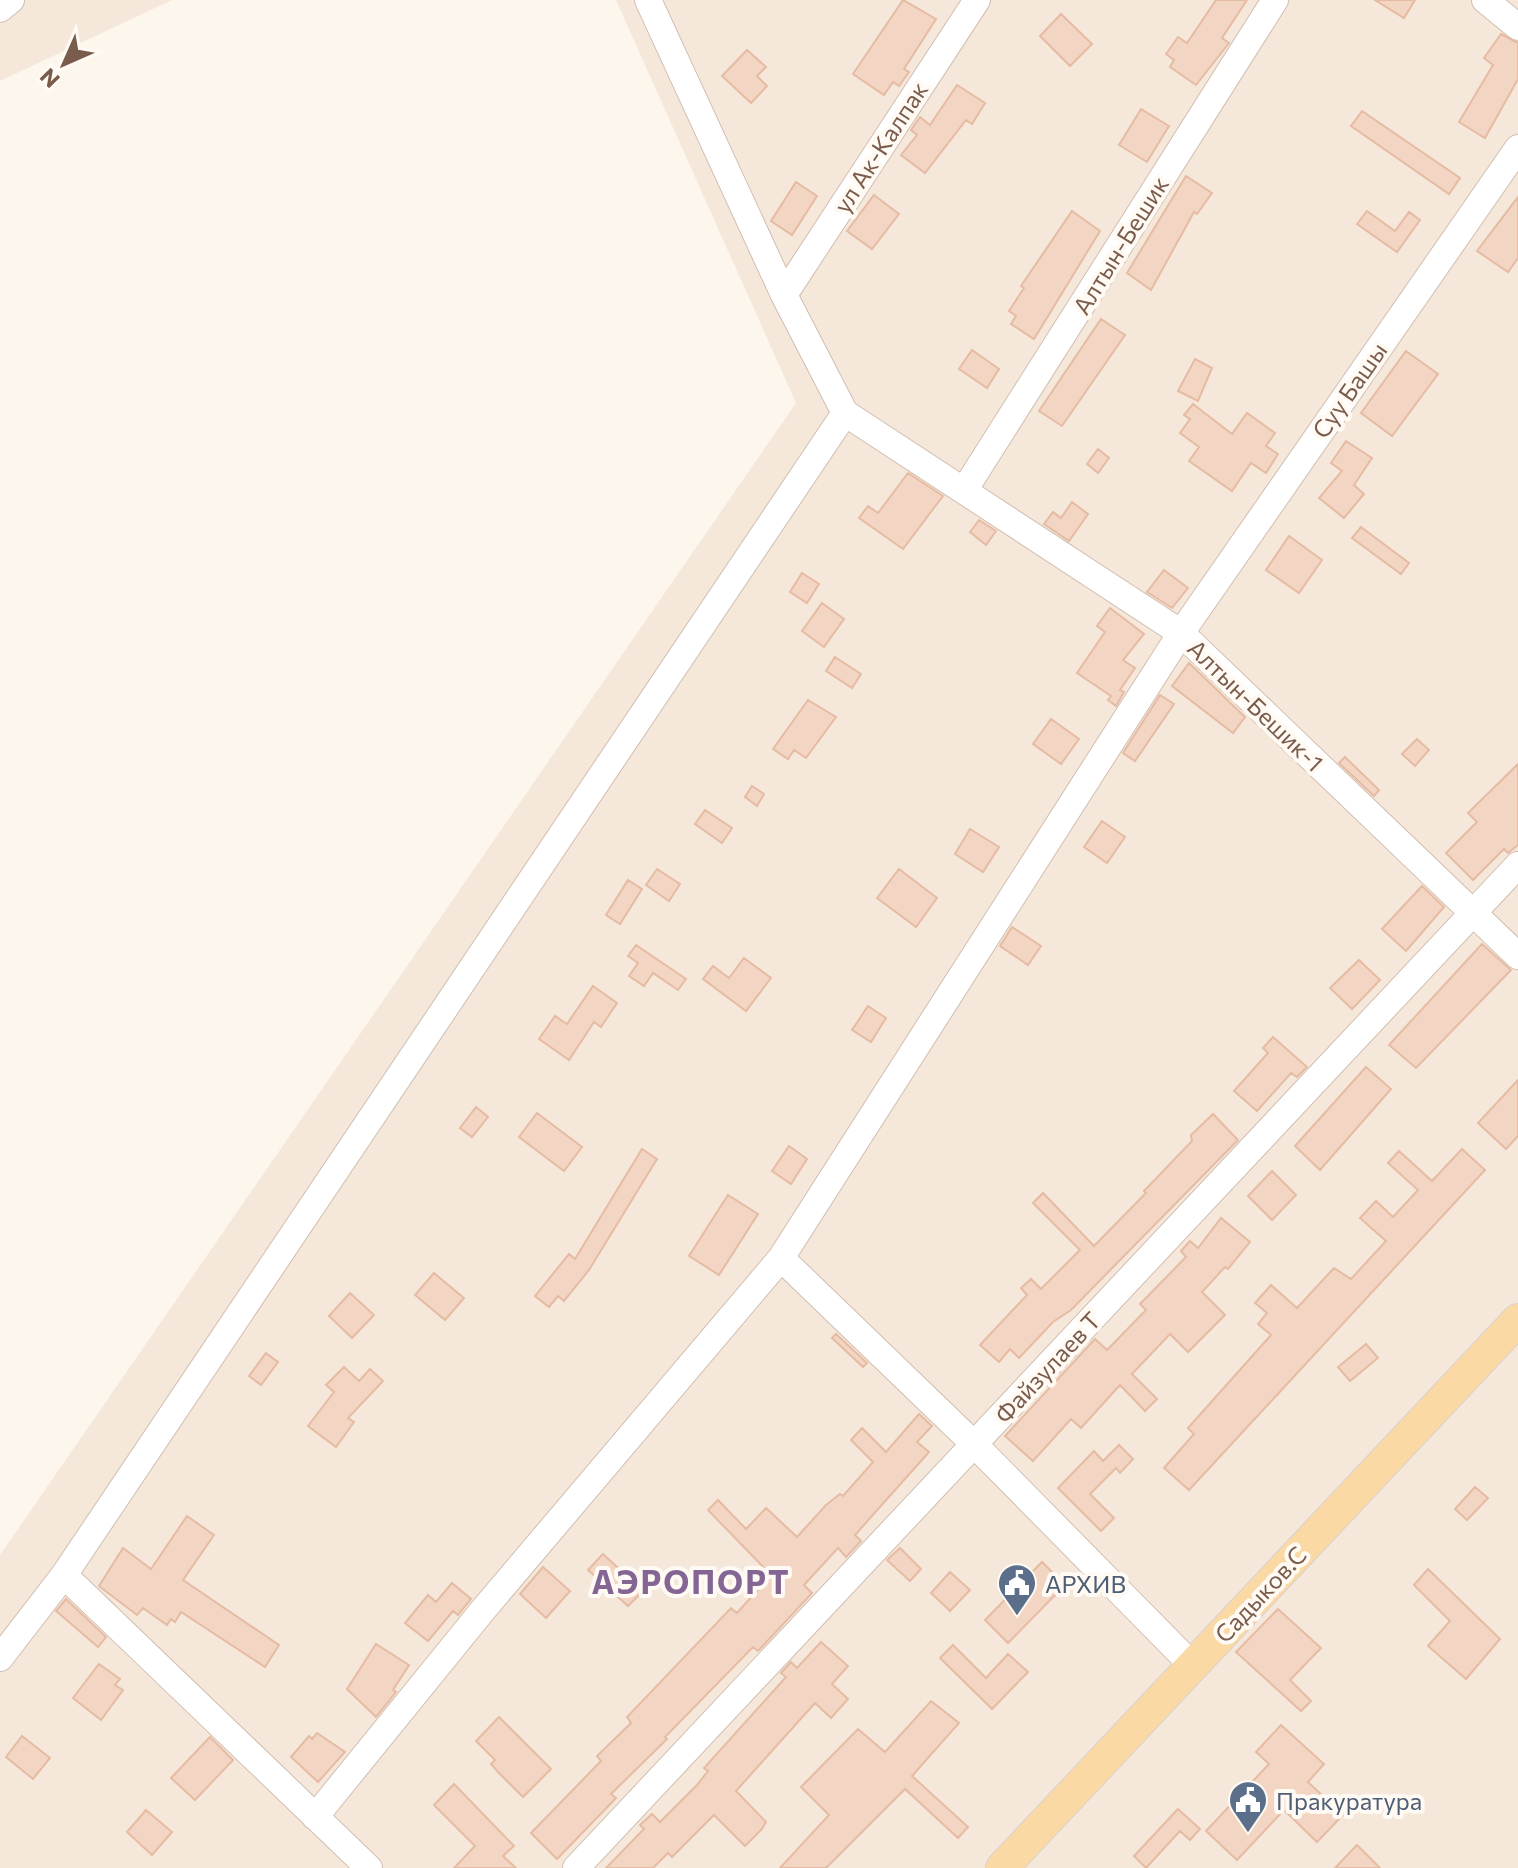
<svg xmlns="http://www.w3.org/2000/svg" width="1518" height="1868" viewBox="0 0 1518 1868" font-family="Commissioner,sans-serif">
<rect width="100%" height="100%" fill="#fdf6ec"/>
<path fill="#f5e8da" d="M0,0H172L0,81Z
M616,0H1518V1868H0V1555L796,403Z"/>
<path fill="#f3d5c3" stroke="#e6bba3" stroke-width="2" d="M903,0L936,19L904,69L909,72L899,86L893,82L884,95L853,74Z
M1216,0H1247L1222,38L1229,43L1196,85L1170,67L1174,60L1166,54L1178,37L1187,43Z
M1375,0H1415L1404,18Z
M1061,14L1092,44L1070,66L1040,36Z
M1501,34L1518,43V79L1485,138L1459,122L1493,65L1484,58Z
M747,50L766,67L757,76L767,86L751,103L722,76Z
M957,85L985,103L972,124L966,120L925,173L901,155L917,135L911,130L920,117L930,125Z
M1141,109L1169,126L1147,162L1119,145Z
M1362,111L1460,178L1449,194L1351,126Z
M1186,176L1212,193L1197,214L1194,212L1151,290L1127,273Z
M796,182L817,196L792,235L771,221Z
M874,195L899,214L872,249L847,231Z
M1518,197V258L1508,272L1477,251Z
M1072,211L1100,231L1034,339L1011,324L1016,316L1009,311L1024,288L1021,286Z
M1367,211L1395,231L1409,212L1420,220L1397,252L1357,224Z
M1101,319L1125,335L1062,426L1039,411Z
M972,350L999,369L987,388L959,369Z
M1406,351L1438,374L1392,436L1361,413Z
M1195,359L1212,368L1198,401L1178,391Z
M1193,404L1232,434L1247,413L1275,433L1266,446L1278,454L1266,473L1251,463L1232,491L1189,461L1199,447L1180,433L1190,419L1184,415Z
M1346,441L1372,458L1354,485L1364,494L1344,518L1319,498L1342,471L1331,463Z
M1098,449L1109,458L1098,473L1087,464Z
M908,473L943,496L903,549L859,518L868,506L878,513Z
M1072,502L1088,514L1069,541L1044,524L1053,512L1061,518Z
M979,520L996,531L986,545L970,532Z
M1361,527L1409,563L1401,574L1352,538Z
M1289,536L1322,560L1299,593L1266,570Z
M1164,570L1188,588L1172,608L1147,592Z
M802,573L819,584L807,603L790,592Z
M822,603L844,619L824,647L802,631Z
M1110,608L1144,634L1123,660L1135,668L1120,690L1124,692L1116,706L1108,700L1111,696L1077,673L1105,632L1097,626Z
M835,657L861,674L852,688L826,671Z
M1189,663L1245,717L1233,733L1172,686Z
M1160,695L1174,704L1135,761L1123,753Z
M808,700L836,717L806,758L794,750L788,759L773,749Z
M1051,719L1079,739L1061,764L1033,744Z
M1417,739L1429,750L1415,766L1402,754Z
M1345,757L1379,790L1374,796L1339,763Z
M1518,764V845L1508,853L1504,849L1473,880L1446,853L1477,822L1468,813Z
M752,786L764,794L757,806L745,797Z
M705,810L732,828L722,843L695,824Z
M1102,821L1125,837L1107,863L1084,847Z
M970,829L999,847L983,872L955,854Z
M657,869L680,884L669,901L646,885Z
M899,869L937,898L916,927L877,898Z
M628,880L642,889L620,924L606,915Z
M1422,886L1444,907L1406,951L1382,929Z
M1012,927L1041,946L1028,965L1000,946Z
M1482,944L1511,970L1416,1068L1389,1045Z
M636,945L686,979L678,990L653,973L644,986L629,976L638,963L628,956Z
M744,958L771,978L746,1011L703,979L713,966L729,978Z
M1359,960L1380,980L1352,1009L1330,988Z
M593,986L617,1003L601,1027L594,1022L569,1060L539,1039L555,1016L567,1024Z
M868,1006L886,1018L871,1042L852,1030Z
M1273,1037L1307,1067L1297,1077L1291,1073L1257,1111L1234,1091L1268,1053L1263,1048Z
M1366,1067L1391,1089L1320,1170L1295,1146Z
M1518,1080V1136L1506,1149L1478,1123Z
M476,1107L488,1117L472,1137L460,1128Z
M537,1113L582,1147L564,1171L519,1137Z
M1213,1114L1238,1140L1071,1310L1053,1322L1019,1358L1010,1349L999,1362L980,1345L1027,1295L1021,1288L1031,1279L1041,1289L1080,1250L1033,1203L1043,1193L1094,1246L1146,1193L1144,1191L1192,1141L1191,1135Z
M789,1146L807,1159L791,1184L772,1171Z
M642,1149L657,1159L589,1270L564,1301L558,1296L549,1307L535,1296L569,1254L575,1259Z
M1462,1149L1485,1170L1189,1490L1164,1468L1194,1434L1188,1428L1271,1335L1258,1324L1267,1313L1255,1303L1271,1285L1297,1308L1334,1268L1351,1279L1386,1241L1360,1218L1376,1201L1393,1217L1418,1190L1388,1163L1399,1151L1432,1181Z
M1272,1171L1296,1195L1272,1220L1248,1196Z
M728,1195L758,1214L719,1275L689,1256Z
M1221,1218L1250,1242L1228,1269L1225,1267L1202,1292L1225,1315L1188,1352L1170,1334L1132,1374L1157,1399L1145,1411L1120,1385L1081,1428L1071,1419L1033,1461L1005,1436L1095,1339L1107,1350L1146,1310L1140,1304L1186,1257L1181,1251L1190,1241L1198,1248Z
M434,1273L464,1298L445,1320L415,1295Z
M350,1293L374,1315L352,1338L329,1316Z
M836,1334L867,1363L863,1367L832,1338Z
M1366,1344L1378,1358L1350,1381L1338,1367Z
M266,1353L278,1362L261,1385L249,1376Z
M344,1367L359,1381L370,1369L383,1381L348,1418L354,1422L336,1447L308,1426L334,1392L326,1385Z
M919,1414L932,1426L917,1442L929,1452L855,1535L861,1541L846,1557L838,1548L804,1585L812,1593L758,1651L753,1647L665,1737L667,1739L611,1794L616,1798L557,1859L531,1833L601,1761L597,1756L631,1723L627,1717L731,1608L737,1613L771,1575L708,1510L718,1500L746,1529L766,1508L797,1537L826,1505L840,1494L843,1496L873,1462L851,1440L862,1428L886,1452Z
M1119,1445L1133,1459L1120,1473L1116,1468L1090,1494L1114,1518L1101,1531L1058,1488L1094,1451L1103,1461Z
M1475,1487L1488,1498L1467,1520L1455,1509Z
M187,1516L214,1535L183,1580L279,1645L265,1667L181,1612L175,1622L171,1619L167,1625L143,1608L137,1615L99,1586L123,1548L151,1569Z
M900,1548L921,1569L910,1581L887,1560Z
M603,1554L643,1591L628,1606L588,1570Z
M1042,1562L1065,1585L1008,1643L985,1620Z
M543,1567L570,1591L546,1618L520,1594Z
M1428,1569L1500,1639L1466,1679L1428,1646L1450,1621L1414,1585Z
M950,1572L970,1590L950,1611L931,1593Z
M452,1583L471,1599L458,1615L453,1611L428,1641L405,1623L428,1595L436,1602Z
M66,1599L106,1637L98,1647L56,1611Z
M1278,1609L1321,1648L1290,1680L1311,1701L1301,1711L1236,1652Z
M821,1642L848,1666L832,1684L848,1699L831,1718L815,1703L736,1791L766,1822L762,1829L745,1846L714,1815L672,1857L668,1853L653,1868H606L644,1829L640,1825L652,1814L660,1822L697,1785L708,1771L704,1768L786,1677L781,1673L791,1662L797,1668Z
M376,1644L409,1665L393,1690L396,1692L376,1717L347,1689Z
M953,1645L986,1678L1008,1654L1028,1672L992,1709L940,1658Z
M99,1664L120,1679L115,1685L123,1690L101,1720L73,1698Z
M931,1701L959,1723L912,1776L968,1827L958,1838L905,1789L826,1868H780L829,1815L801,1787L858,1729L885,1752Z
M499,1717L551,1769L523,1797L499,1773L491,1764L495,1760L476,1741Z
M1281,1725L1324,1764L1308,1782L1343,1815L1317,1842L1284,1810L1237,1860L1206,1831L1269,1764L1256,1752Z
M317,1733L345,1752L318,1782L291,1757L309,1736L312,1739Z
M22,1736L50,1758L33,1779L6,1757Z
M210,1737L233,1760L195,1800L171,1778Z
M454,1784L514,1846L503,1856L516,1868H454L475,1846L434,1805Z
M1178,1809L1200,1829L1190,1840L1180,1831L1146,1868L1134,1856Z
M146,1810L172,1832L152,1855L127,1832Z
M1357,1845L1380,1868H1335Z"/>
<g fill="none" stroke-linecap="round" stroke-linejoin="round">
<g stroke="#d1beb0" stroke-width="28">
<path id="minor" d="M1485,0L1518,27
M0,9L11,0
M784,295L977,0
M845,413L1181,633L1518,956
M965,489L1275,0
M64,1575L369,1868
M0,1658L64,1575L845,413L784,295L648,0
M1193,1666L975,1445L781,1258L1181,633L1518,148
M315,1817L483,1610L781,1258
M576,1868L1518,865"/>
</g>
<g stroke="#dad1cd" stroke-width="34">
<path id="major" d="M1002,1868L1518,1320"/>
</g>
<use href="#minor" stroke="#fff" stroke-width="26"/>
<use href="#major" stroke="#fbd9a5" stroke-width="32"/>
</g>
<defs>
<g id="civic-pin" transform="scale(2)"><path d="M0 17L-7.5 6A9.5 9.5 0 1 1 7.5 6Z" fill="#5c6f8a" stroke="#fffaf3"/><path d="M-.6-6.5H3V-4.5H.6V-3L4-1V1h2V6H-6V1h2V-1L-.6-3ZM-1.2 2.5V6h2.4V2.5Z" fill="#fff"/></g>
</defs>
<g fill-rule="evenodd">
<use href="#civic-pin" x="1017" y="1583"/>
<use href="#civic-pin" x="1248" y="1800"/>
</g>
<g text-anchor="middle" dominant-baseline="central" stroke-width="8" stroke-linejoin="round" paint-order="stroke">
<g font-size="24" fill="#7a5c4d" stroke="#fffaf3">
<text transform="translate(880 147) rotate(-57)">ул Ак-Калпак</text>
<text transform="translate(1120 245) rotate(-58)">Алтын-Бешик</text>
<text transform="translate(1349 390) rotate(-55)">Суу Башы</text>
<text transform="translate(1256 705) rotate(44)">Алтын-Бешик-1</text>
<text transform="translate(1047 1367) rotate(-47)">Файзулаев Т</text>
<text transform="translate(1260 1594) rotate(-47)">Садыков.С</text>
</g>
<g font-size="24" fill="#4e5e75" stroke="#fffaf3" text-anchor="start">
<text x="1045" y="1583">АРХИВ</text>
<text x="1276" y="1800">Пракуратура</text>
</g>
<g font-size="32" font-weight="bold" letter-spacing="2" fill="#846695" stroke="#fffaf3">
<text x="691" y="1581">АЭРОПОРТ</text>
</g>
</g>
<g transform="translate(64 64) rotate(225)" stroke="#fffaf3" stroke-width="6" paint-order="stroke">
<path d="M0-6L14 30L0 20L-14 30Z" fill="#7a5c4d"/>
<text y="-12" font-size="22" font-weight="bold" text-anchor="middle" fill="#7a5c4d">N</text>
</g>
</svg>
